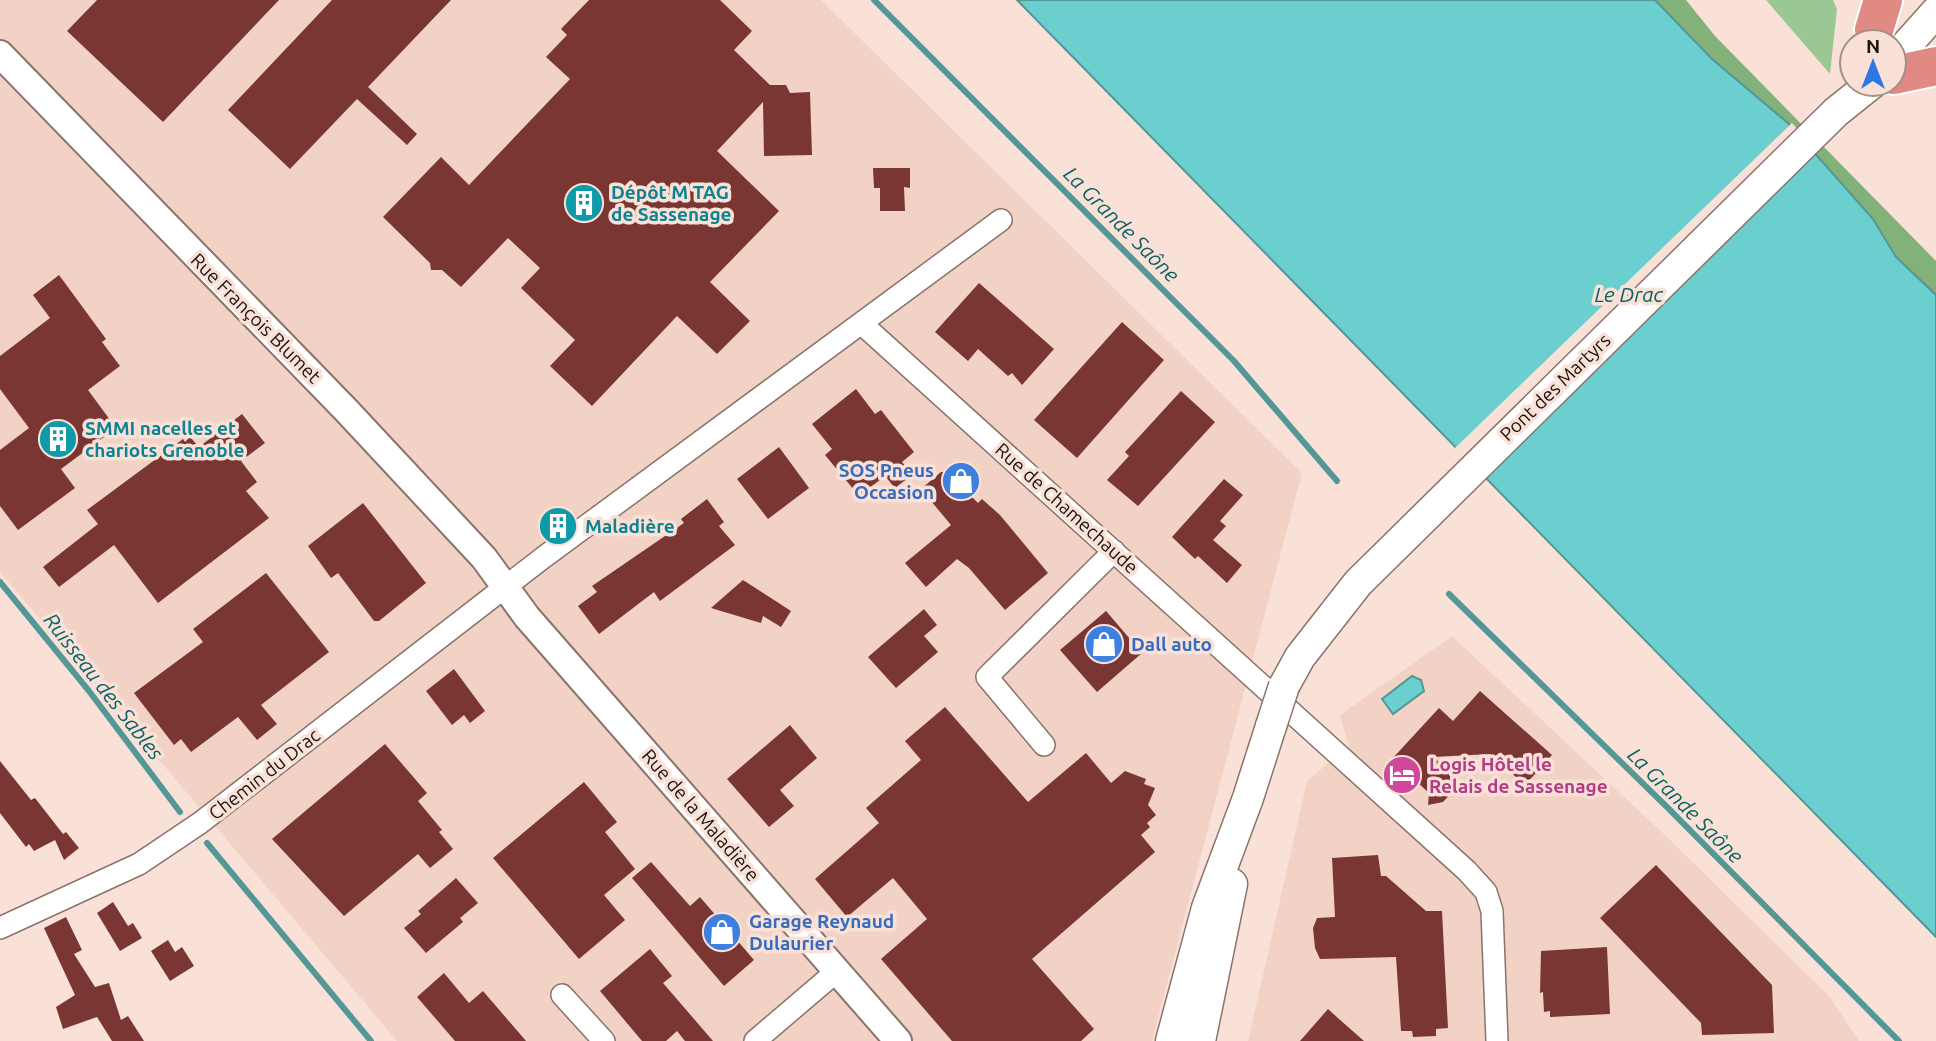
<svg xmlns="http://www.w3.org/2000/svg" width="1936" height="1041" viewBox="0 0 1936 1041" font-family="Ubuntu,sans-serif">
<rect width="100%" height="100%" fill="#fae1d8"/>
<path fill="#f3d2c6" d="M0,0H821L1302,473L1152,1041H397L0,572Z
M1452,636L1668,838L1830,997L1859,1041H1248L1307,781L1349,746L1340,715Z"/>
<path fill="#9bc792" d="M1766,0H1833L1837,9L1830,74Z"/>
<path fill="#82b179" d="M1655,0H1686L1715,36L1936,261V295L1896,257L1873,219L1789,124L1712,59Z"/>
<path fill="#6bcfd0" stroke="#539796" stroke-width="2" d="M1017,0H1655L1712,59L1789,124L1873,219L1896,257L1936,295V937Z
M1412,676L1421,680L1424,691L1393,714L1382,699Z"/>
<path fill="#fae1d8" d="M1792,123L1818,152L1480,478L1453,450Z"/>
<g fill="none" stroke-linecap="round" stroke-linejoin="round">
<path stroke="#539796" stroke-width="6" d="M874,0L1234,361L1337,481
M0,582L89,691L180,812
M1449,594L1669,809L1899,1041
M207,843L371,1041"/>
</g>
<path fill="#793633" d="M97,0H279L163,122L67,31Z
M332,0H451L368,87L417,134L407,145L357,99L290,169L228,110Z
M589,0H720L752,31L734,50L770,85H786L790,93L810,92L812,155L764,156L763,102L717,151L779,211L710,282L750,321L717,354L677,316L592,406L550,366L575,340L521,288L540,268L508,238L461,287L442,270H431L430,263L383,217L441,157L469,185L570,79L546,57L567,35L561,29Z
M873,168H910V188L904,187L905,211H880V188H874Z
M59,275L106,339L102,342L120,366L88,390L116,428L61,469L75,488L18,530L0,506V450L29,428L0,389V356L50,318L33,295Z
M979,283L1054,349L1022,385L1012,373L1008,376L978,349L968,361L935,332Z
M1122,322L1164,360L1077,458L1034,420Z
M856,389L875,414L881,410L914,452L902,462L912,475L895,488L885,476L859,496L825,455L832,449L812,424Z
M1181,391L1215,422L1138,506L1107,480L1129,456L1125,452Z
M242,414L265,443L241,461L257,482L246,491L269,518L158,603L114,545L59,587L43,567L98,524L87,510L183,439L185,442L190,437L199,447Z
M779,447L809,488L768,519L737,479Z
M941,472H947L978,503L982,499L1000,515L1048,573L1005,610L969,568L957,559L926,587L905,563L951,525L921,489Z
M1224,479L1243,495L1220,521L1226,526L1213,540L1242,565L1227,583L1198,556L1195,559L1172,537Z
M707,499L724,522L719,526L735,545L660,601L654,592L599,634L578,606L597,592L592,586L684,523L681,519Z
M363,503L426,583L379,621H374L338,573L331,578L308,546Z
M266,573L329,652L261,705L277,724L257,740L238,717L191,752L181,739L174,745L134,693L203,642L193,629Z
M743,580L791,611L781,627L763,616L761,623L711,608Z
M924,609L937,625L924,636L938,652L896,688L868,657Z
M1106,611L1142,653L1097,692L1060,650Z
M454,669L485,711L470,723L464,715L452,725L426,691Z
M1480,691L1552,755L1525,785L1490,754L1433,757L1458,778L1457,787L1443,802L1428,805L1429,793L1392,759L1439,708L1453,721Z
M945,707L1028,802L1086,753L1111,783L1125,771L1146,779L1144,784L1155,788L1148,805L1156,815L1147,823L1150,827L1141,835L1155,852L1032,959L1094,1029L1081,1041H952L881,959L927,919L893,878L847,917L815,879L879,823L866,808L921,760L905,741Z
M790,725L817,758L780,790L794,806L769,827L727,779Z
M385,744L427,793L418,801L442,830L439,832L453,849L430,868L418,854L344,916L272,839Z
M0,761L31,800L35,798L63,834L66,832L79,848L64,860L55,840L34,851L29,844L26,847L0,813Z
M584,782L617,822L605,832L635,869L604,895L625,920L579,959L493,858Z
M1378,855L1381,876H1386L1426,911H1442L1448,1028L1436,1029V1036L1413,1037L1412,1031H1401L1396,957L1320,959L1315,948L1313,928L1317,918L1335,917L1332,858Z
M651,862L690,906L700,897L754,960L724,986L632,878Z
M1656,865L1772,985L1774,1033L1702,1035L1701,1023L1600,918Z
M456,878L478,903L460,918L463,922L426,953L404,928L421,914L418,911Z
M113,902L128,926L133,923L142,938L120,951L97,913Z
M66,917L82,950L74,954L95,987L109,983L121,1020L128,1016L144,1041H112L97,1017L63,1029L56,1007L75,995L44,928Z
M168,940L175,952L182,947L194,966L170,981L151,951Z
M1607,947L1610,1014L1550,1017V1011L1544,1012L1543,992L1540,993L1541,951Z
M650,949L672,976L663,983L713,1041H685L677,1031L666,1041H642L600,991Z
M444,973L469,1003L483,991L526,1041H455L417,997Z
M1328,1009L1339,1019L1364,1041H1300Z"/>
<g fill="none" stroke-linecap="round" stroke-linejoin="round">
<g stroke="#89736b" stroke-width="24">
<path id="minor" d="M862,324L1467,871L1486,892L1492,911L1497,1041
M1044,745L987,677L1114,551
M0,928L139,864L200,823L544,557L1001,220
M562,995L604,1041
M755,1041L837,971"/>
</g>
<g stroke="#89736b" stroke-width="30">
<path id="tertiary" d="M0,54L346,410L484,558L527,617L898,1041"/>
</g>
<g stroke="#89736b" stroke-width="33">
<path id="secondary" d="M1894,59L1936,12
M1284,686L1300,657L1358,583L1836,112L1871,84
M1171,1041L1207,908L1248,798L1271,726
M1200,1041L1232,884"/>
</g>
<g stroke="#fff" stroke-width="42">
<path id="motorway" d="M1874,30L1883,0
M1894,75L1936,66"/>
</g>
<use href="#minor" stroke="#fff" stroke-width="21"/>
<use href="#tertiary" stroke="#fff" stroke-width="26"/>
<use href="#secondary" stroke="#fff" stroke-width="30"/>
<use href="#motorway" stroke="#e18a84" stroke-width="38"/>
<g stroke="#89736b" stroke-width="33" stroke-linecap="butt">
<path id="secondary-bridge" d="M1271,726L1284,686"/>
</g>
<use href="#secondary-bridge" stroke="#fff" stroke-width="30"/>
</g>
<defs>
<g id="building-disc" transform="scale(2.0125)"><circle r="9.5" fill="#0f9aa8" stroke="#fae1d8"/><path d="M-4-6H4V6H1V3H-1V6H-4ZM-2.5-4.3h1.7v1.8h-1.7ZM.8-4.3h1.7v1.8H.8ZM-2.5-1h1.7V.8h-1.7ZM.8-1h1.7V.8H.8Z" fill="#fff"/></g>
<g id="shop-disc" transform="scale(2.0125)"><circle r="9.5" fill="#3f7fe0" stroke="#fae1d8"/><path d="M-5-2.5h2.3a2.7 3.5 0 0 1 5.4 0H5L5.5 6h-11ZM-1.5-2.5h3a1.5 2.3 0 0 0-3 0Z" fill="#fff"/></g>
<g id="hotel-disc" transform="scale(2.0125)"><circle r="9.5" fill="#d1479c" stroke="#fae1d8"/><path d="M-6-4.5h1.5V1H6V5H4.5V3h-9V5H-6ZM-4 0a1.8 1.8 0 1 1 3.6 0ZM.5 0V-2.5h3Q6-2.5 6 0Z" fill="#fff"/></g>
</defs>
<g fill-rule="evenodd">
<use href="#building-disc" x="584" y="203"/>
<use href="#building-disc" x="58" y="439"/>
<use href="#shop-disc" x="961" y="481"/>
<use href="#building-disc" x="558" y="526"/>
<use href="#shop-disc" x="1104" y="644"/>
<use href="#hotel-disc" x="1402" y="775"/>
<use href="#shop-disc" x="722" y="932"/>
</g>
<g text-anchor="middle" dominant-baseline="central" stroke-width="7" stroke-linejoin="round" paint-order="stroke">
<g font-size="19" font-weight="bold" fill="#0d838f" stroke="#fae1d8" text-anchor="start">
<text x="611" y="192">Dépôt M TAG<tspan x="611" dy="22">de Sassenage</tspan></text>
<text x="85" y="428">SMMI nacelles et<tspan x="85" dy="22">chariots Grenoble</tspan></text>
<text x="585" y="526">Maladière</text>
</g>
<g font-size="19" fill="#1b130f" stroke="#fae1d8">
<text transform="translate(256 318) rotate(45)">Rue François Blumet</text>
<text transform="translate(1555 387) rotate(-44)">Pont des Martyrs</text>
<text transform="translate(1067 508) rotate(42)">Rue de Chamechaude</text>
<text transform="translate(264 774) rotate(-38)">Chemin du Drac</text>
<text transform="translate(701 815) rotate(49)">Rue de la Maladière</text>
</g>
<g font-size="19" font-weight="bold" fill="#366cbe" stroke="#fae1d8" text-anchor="start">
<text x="934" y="470" text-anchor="end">SOS Pneus<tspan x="934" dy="22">Occasion</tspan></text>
<text x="1131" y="644">Dall auto</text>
<text x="749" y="921">Garage Reynaud<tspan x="749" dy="22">Dulaurier</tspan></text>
</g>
<g font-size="19" font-weight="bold" fill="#b23c85" stroke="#fae1d8" text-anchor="start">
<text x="1429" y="764">Logis Hôtel le<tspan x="1429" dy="22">Relais de Sassenage</tspan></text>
</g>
<g font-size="21" font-style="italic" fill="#0a6263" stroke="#fae1d8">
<text transform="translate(1122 224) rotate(45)">La Grande Saône</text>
<text x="1629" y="294">Le Drac</text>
<text transform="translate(104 686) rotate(52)">Ruisseau des Sables</text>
<text transform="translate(1686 805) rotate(45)">La Grande Saône</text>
</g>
</g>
<g transform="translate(1873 63)"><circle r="33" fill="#fae1d8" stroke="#a18f88" stroke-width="2"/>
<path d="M0-5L12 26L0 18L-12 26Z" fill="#2b78e4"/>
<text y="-10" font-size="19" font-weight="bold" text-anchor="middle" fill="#1b130f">N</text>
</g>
</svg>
